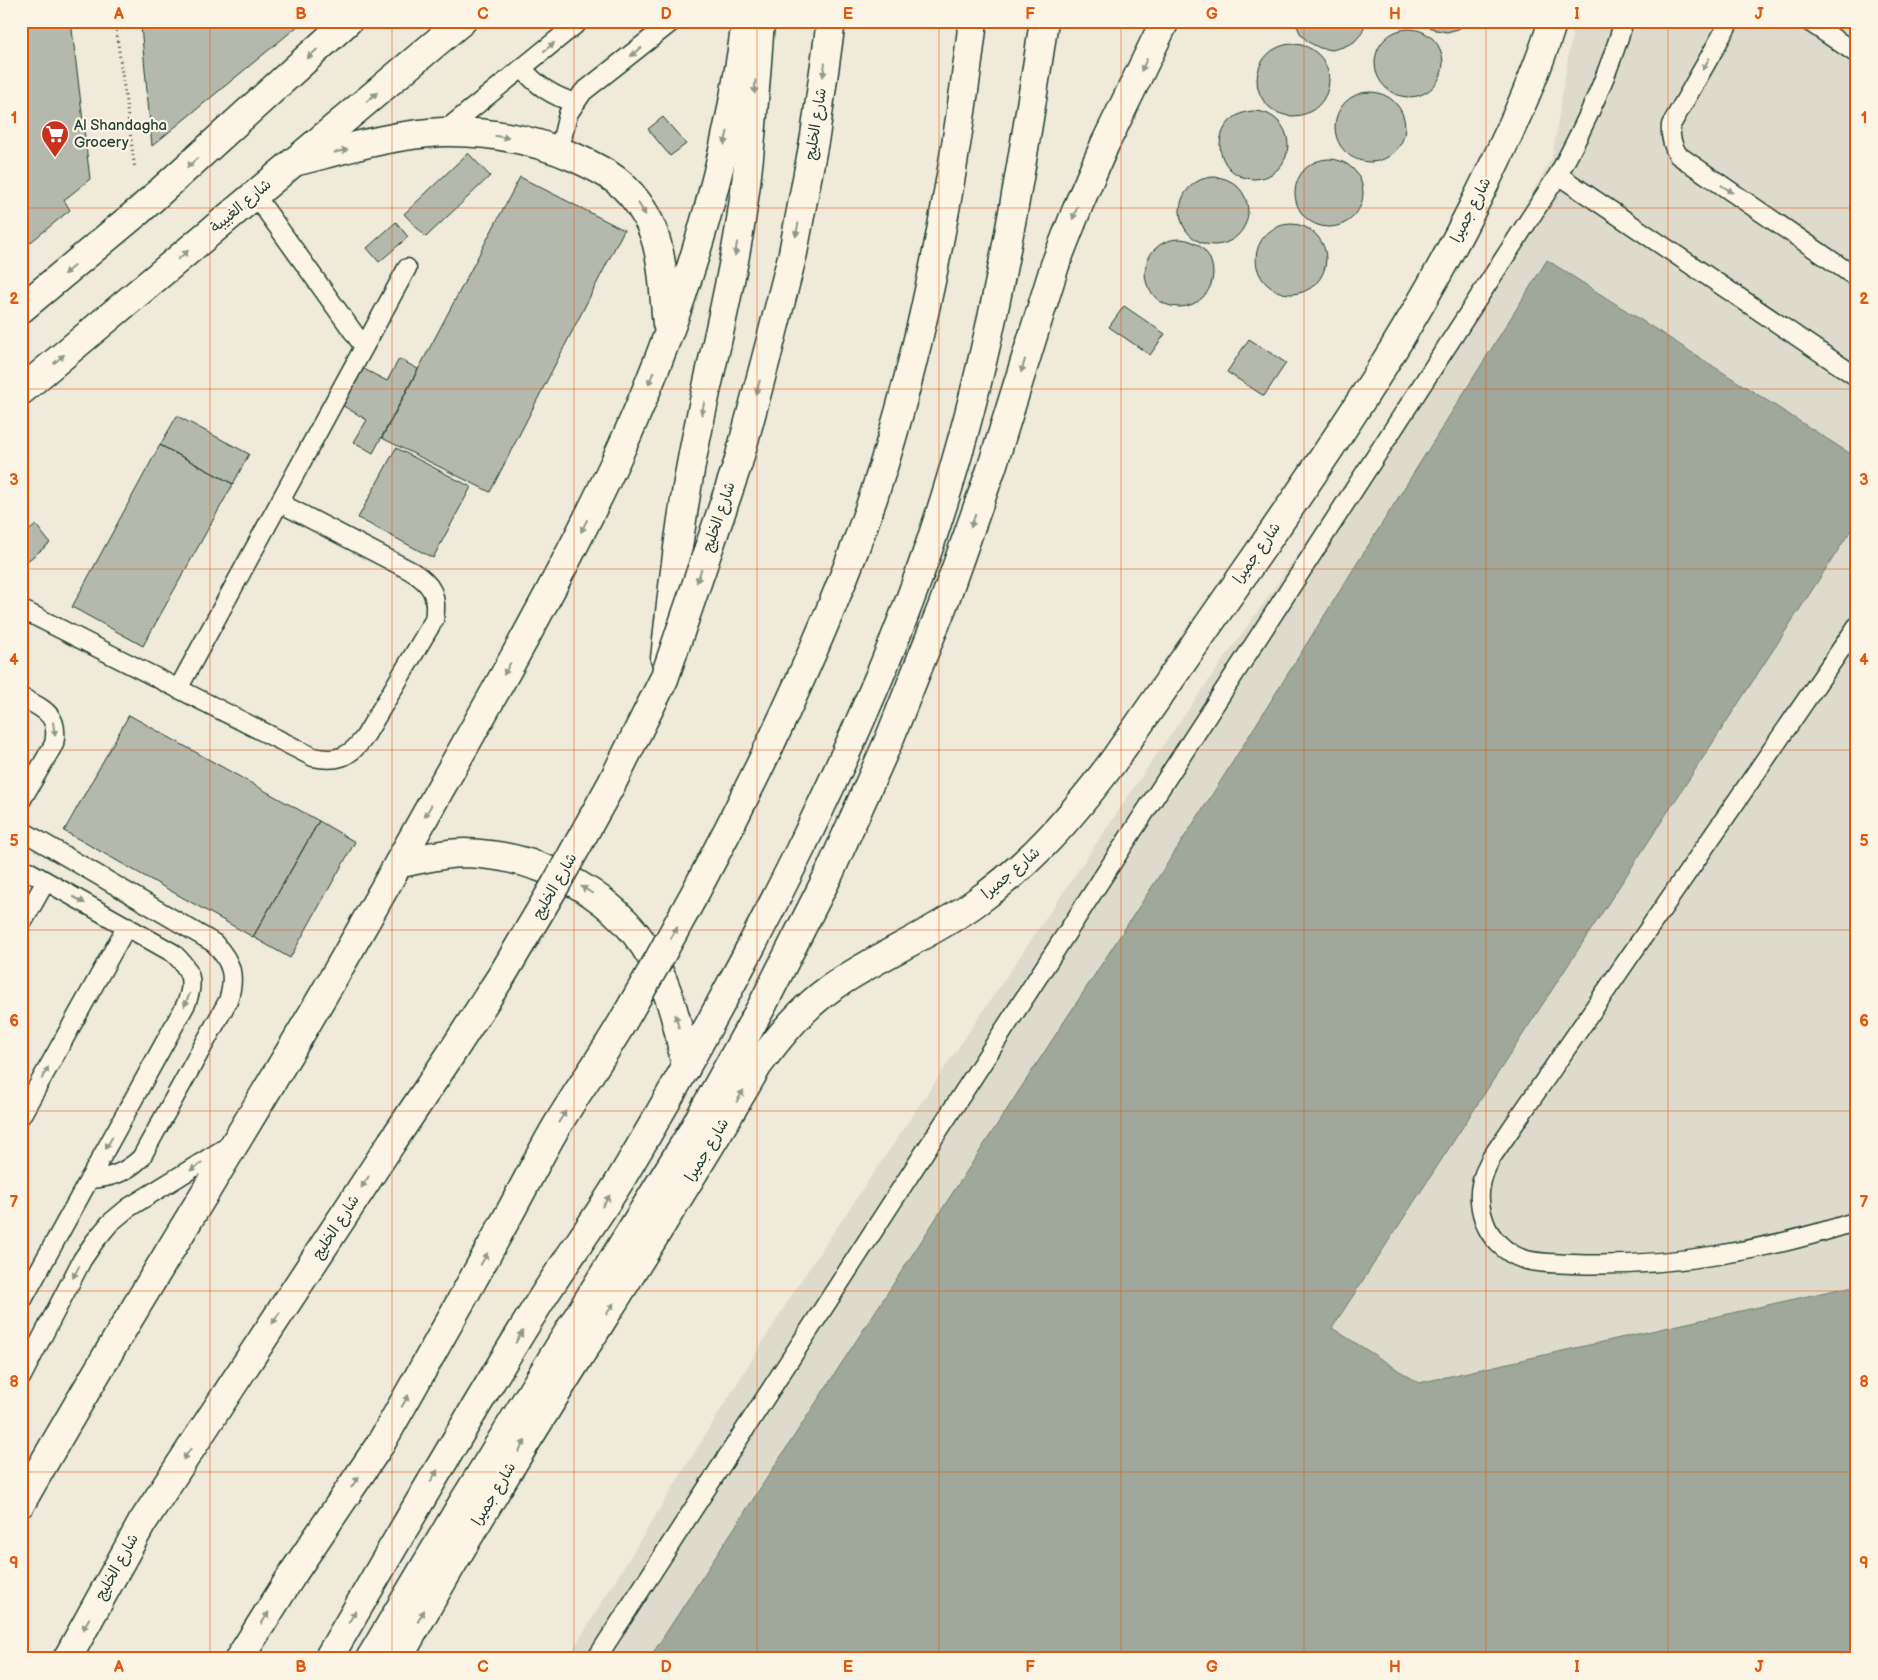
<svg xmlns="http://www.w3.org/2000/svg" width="1878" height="1680" viewBox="0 0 1878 1680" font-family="'Balsamiq Sans','Playpen Sans Arabic',sans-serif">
<rect width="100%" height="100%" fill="#efeada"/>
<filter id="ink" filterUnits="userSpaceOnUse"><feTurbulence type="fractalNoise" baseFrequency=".02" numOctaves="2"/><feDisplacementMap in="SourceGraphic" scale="10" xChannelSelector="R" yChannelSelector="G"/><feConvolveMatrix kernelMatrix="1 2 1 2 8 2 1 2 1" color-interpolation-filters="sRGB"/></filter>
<g filter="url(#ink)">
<path fill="#dedbcc" d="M1574,21H1857V458L1547,261L1217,787L649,1659H567L798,1285L1150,764L1340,495L1492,264L1552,158Z
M1857,521V1285L1419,1383L1332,1328Z"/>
<path fill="#9fa89a" stroke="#6c7d71" d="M1547,260L1857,458V521L1332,1328L1419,1383L1857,1285V1659H649L1217,787Z"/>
<path fill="#b5b9ad" stroke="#1f3d34" d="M21,21H71L90,179L64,200L70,210L21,250Z
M156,21H304L152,146L141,26Z
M1295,21H1366L1362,33L1354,42L1343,47L1332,50L1320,48L1308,42L1300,33Z
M1423,21H1471L1458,29L1447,32L1436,30L1426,25Z
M1375 63a34 34 0 1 1 68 0a34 34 0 1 1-68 0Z
M1257 80a36 36 0 1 1 72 0a36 36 0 1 1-72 0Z
M1335 127a35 35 0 1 1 70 0a35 35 0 1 1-70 0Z
M1220 145a34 34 0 1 1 68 0a34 34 0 1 1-68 0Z
M663,117L686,144L670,156L648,129Z
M468,153L490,176L426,237L404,214Z
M1295 193a34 34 0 1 1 68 0a34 34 0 1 1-68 0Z
M1180 211a34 34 0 1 1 68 0a34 34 0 1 1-68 0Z
M520,177L624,230L490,492L382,438Z
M396,222L408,237L379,262L367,248Z
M1256 259a35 35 0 1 1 70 0a35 35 0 1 1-70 0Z
M1145 273a34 34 0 1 1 68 0a34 34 0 1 1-68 0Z
M1124,306L1165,334L1150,355L1109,327Z
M1249,339L1286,363L1264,396L1227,372Z
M399,359L418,369L373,453L354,442L367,420L340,404L362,368L387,381Z
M177,416L249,454L233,484L160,445Z
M160,445L233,484L143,646L72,607Z
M396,448L471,487L433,558L358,518Z
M36,525L50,543L21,566V537Z
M129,715L319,821L253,937L64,831Z
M319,821L355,842L290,958L253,937Z"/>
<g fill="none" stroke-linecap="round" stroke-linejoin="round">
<g stroke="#1f3d34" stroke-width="21">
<path id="service" d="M1730,21L1671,125C1670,137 1672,145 1678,155L1857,278
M1808,21L1857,54
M522,68C537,86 553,96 575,103
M443,132L580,21
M563,152L562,139L568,114L583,92L673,21
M1558,175L1857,377
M255,195L364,347
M21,609L313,757C336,762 349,758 364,738L434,620C438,595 432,584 411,571L280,503
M1857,626L1491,1158C1480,1179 1476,1197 1484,1220C1489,1237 1505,1253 1523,1259C1538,1264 1556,1263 1572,1264C1667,1268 1767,1251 1857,1221
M178,689L407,268
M21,697C44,709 60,715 54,744L21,801
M21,830L214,943C232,962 236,976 228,1001L141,1158C125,1173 111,1178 89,1179
M21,867L173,953C191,969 195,982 186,1004L21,1303
M21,925L46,881
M21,1116L127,926
M21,1378L82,1260L95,1241L110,1223L128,1208L230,1145
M596,1659L1558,175C1585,126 1608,76 1624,21"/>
</g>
<g stroke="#1f3d34" stroke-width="31">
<path id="tertiary" d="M21,309L140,210L348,21
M21,391L462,21
M370,1659L461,1506L692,1132L763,1004L829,874L889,740L943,605L992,467L1055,265L1079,204L1105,144L1165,21
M398,1659C510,1456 642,1265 758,1065C779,1037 802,1008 831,988C877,956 929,936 975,903C1030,865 1072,816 1112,763C1163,690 1213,617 1264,545C1340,435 1414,325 1474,205C1504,145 1533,85 1553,21"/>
</g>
<g stroke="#1f3d34" stroke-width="31">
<path id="primary" d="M444,36L452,21
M294,162C342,150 393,134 443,132C488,131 535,140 576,158C607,172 627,183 645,214C664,247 663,288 667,324
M398,864C420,859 443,853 465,853C543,855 624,897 658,970C673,1001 680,1034 686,1068
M21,1503C118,1331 224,1165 324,994C363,927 401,859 439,791C501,682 563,573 616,460C680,321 727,173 746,21
M328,1659C398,1539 467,1418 541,1300C567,1259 596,1220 621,1179C685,1072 744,964 799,852C843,762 884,672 918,578C984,398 1016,210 1044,21"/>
</g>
<g stroke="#1f3d34" stroke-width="31">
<path id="trunk" d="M665,659C672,590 680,522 693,454C708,376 729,299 741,220C751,154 755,88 760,21
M67,1659L142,1523L392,1142
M239,1659L294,1572L381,1443"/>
</g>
<path stroke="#1f3d34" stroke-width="3" stroke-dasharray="1 4" stroke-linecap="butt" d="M115,21L135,169"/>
<use href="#service" stroke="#fcf5e5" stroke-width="18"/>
<use href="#tertiary" stroke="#fcf5e5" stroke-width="28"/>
<use href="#primary" stroke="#fcf5e5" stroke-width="28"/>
<use href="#trunk" stroke="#fcf5e5" stroke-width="28"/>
<g stroke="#1f3d34" stroke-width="31" stroke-linecap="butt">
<path id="trunk-bridge" d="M392,1142L449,1057L504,972L556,884L612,783L664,679L738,463L767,355L793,253L815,136L831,21
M381,1443C422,1371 463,1298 503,1225C521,1193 537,1160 555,1129C576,1093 601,1059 622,1023C675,933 724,841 769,747C808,665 845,581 874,495C925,342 954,181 973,21"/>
</g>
<use href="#trunk-bridge" stroke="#fcf5e5" stroke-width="28"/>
</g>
<defs><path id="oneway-solid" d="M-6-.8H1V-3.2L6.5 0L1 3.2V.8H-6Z" transform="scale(1.25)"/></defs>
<g fill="#8e998c">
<use href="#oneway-solid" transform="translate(549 47) rotate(-39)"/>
<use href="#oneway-solid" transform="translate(636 52) rotate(142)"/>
<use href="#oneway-solid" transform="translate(312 54) rotate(138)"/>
<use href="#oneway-solid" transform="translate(1706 64) rotate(120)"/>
<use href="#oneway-solid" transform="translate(1144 65) rotate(115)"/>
<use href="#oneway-solid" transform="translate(824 70) rotate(98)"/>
<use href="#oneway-solid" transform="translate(755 87) rotate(94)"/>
<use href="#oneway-solid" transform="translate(372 97) rotate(-40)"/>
<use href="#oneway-solid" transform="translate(502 137) rotate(9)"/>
<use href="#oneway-solid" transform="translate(726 138) rotate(103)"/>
<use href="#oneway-solid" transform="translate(341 151) rotate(-13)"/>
<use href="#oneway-solid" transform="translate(192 163) rotate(138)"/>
<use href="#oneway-solid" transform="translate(1727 189) rotate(34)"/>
<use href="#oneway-solid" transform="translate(642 209) rotate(58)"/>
<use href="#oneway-solid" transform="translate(1075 213) rotate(111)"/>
<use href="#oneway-solid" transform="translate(797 230) rotate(101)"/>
<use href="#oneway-solid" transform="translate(736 249) rotate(100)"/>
<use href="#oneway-solid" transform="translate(183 255) rotate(-40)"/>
<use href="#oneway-solid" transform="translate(69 270) rotate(140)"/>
<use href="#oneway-solid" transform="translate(59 359) rotate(-40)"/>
<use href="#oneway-solid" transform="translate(1023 366) rotate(107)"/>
<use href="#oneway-solid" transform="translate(651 378) rotate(112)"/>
<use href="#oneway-solid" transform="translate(758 387) rotate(105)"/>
<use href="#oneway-solid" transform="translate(703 408) rotate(102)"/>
<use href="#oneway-solid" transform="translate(973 521) rotate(110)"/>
<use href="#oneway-solid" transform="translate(584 526) rotate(116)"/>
<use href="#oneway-solid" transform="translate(699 576) rotate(109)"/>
<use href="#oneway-solid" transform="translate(507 669) rotate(119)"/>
<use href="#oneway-solid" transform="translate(54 729) rotate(82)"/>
<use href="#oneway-solid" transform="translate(428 811) rotate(120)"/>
<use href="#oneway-solid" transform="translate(587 890) rotate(-148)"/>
<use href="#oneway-solid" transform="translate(79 900) rotate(29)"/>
<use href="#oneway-solid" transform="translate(674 933) rotate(-60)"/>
<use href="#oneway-solid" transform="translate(187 1000) rotate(113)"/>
<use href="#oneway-solid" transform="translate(677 1021) rotate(-105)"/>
<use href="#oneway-solid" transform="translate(45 1073) rotate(-61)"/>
<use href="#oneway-solid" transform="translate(740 1096) rotate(-59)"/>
<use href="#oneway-solid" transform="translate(562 1117) rotate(-57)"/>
<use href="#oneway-solid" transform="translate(109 1143) rotate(119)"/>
<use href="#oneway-solid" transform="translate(196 1167) rotate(148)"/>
<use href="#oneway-solid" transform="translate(365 1182) rotate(123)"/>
<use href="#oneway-solid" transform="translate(606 1201) rotate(-57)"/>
<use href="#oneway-solid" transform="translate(484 1259) rotate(-61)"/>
<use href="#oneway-solid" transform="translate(76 1272) rotate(118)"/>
<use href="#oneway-solid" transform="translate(610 1309) rotate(-57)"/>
<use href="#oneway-solid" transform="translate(276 1318) rotate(123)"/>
<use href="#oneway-solid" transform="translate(519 1337) rotate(-59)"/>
<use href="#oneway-solid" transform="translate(405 1401) rotate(-61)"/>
<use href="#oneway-solid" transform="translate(522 1446) rotate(-58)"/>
<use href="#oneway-solid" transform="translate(187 1454) rotate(123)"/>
<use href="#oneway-solid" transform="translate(434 1476) rotate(-59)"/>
<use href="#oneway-solid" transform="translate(355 1482) rotate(-56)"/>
<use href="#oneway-solid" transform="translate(421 1616) rotate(-61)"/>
<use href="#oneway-solid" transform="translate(352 1617) rotate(-60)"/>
<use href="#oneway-solid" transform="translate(265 1618) rotate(-58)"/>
<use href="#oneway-solid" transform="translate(86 1624) rotate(119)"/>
</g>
</g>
<path fill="none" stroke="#de580e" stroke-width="1" stroke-opacity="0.55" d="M210,21V1659M392,21V1659M574,21V1659M757,21V1659M939,21V1659M1121,21V1659M1304,21V1659M1486,21V1659M1668,21V1659M21,208H1857M21,389H1857M21,569H1857M21,750H1857M21,930H1857M21,1111H1857M21,1291H1857M21,1472H1857"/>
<defs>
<g id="supermarket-pin" transform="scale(1.4375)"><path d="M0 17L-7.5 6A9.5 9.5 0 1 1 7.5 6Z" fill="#c8321e" stroke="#fcf5e5"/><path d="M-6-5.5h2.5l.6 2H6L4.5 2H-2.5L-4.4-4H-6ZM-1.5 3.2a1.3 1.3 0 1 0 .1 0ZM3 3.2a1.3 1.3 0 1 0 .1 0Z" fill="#fff"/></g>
</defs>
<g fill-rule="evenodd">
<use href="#supermarket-pin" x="55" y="134"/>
</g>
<g text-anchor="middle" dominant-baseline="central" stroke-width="4.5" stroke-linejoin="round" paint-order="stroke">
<g font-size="15" fill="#1f3d34" stroke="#fcf5e5">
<text transform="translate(816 124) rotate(-81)">شارع الخليج</text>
<text transform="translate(241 206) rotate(-40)">شارع الغبيبة</text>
<text transform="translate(1471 210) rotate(-63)">شارع جميرا</text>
<text transform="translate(719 517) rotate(-71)">شارع الخليج</text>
<text transform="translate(1257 553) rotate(-55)">شارع جميرا</text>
<text transform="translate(1011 873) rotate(-40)">شارع جميرا</text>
<text transform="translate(555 886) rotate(-60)">شارع الخليج</text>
<text transform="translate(707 1150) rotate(-59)">شارع جميرا</text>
<text transform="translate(336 1227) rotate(-57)">شارع الخليج</text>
<text transform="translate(494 1494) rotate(-59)">شارع جميرا</text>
<text transform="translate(117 1567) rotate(-61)">شارع الخليج</text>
</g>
<g font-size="15" fill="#1f3d34" stroke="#fcf5e5" text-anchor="start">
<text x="74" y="125">Al Shandagha<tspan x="74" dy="17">Grocery</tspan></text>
</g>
</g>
<rect width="1878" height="1680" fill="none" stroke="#fcf5e5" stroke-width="55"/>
<rect x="28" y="28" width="1822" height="1624" fill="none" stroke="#de580e" stroke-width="2"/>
<g font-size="16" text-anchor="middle" font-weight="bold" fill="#de580e">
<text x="119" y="19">A</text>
<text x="301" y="19">B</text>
<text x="483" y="19">C</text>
<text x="666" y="19">D</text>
<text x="848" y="19">E</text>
<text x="1030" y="19">F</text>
<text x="1212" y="19">G</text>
<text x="1395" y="19">H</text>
<text x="1577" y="19">I</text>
<text x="1759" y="19">J</text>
<text x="14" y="123">1</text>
<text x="1864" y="123">1</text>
<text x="14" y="304">2</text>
<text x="1864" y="304">2</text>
<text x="14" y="485">3</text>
<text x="1864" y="485">3</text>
<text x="14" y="665">4</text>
<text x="1864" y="665">4</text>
<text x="14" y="846">5</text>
<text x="1864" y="846">5</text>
<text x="14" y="1026">6</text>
<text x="1864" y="1026">6</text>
<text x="14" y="1207">7</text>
<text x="1864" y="1207">7</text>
<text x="14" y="1387">8</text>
<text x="1864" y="1387">8</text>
<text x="14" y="1568">9</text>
<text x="1864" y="1568">9</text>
<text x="119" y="1672">A</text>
<text x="301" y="1672">B</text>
<text x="483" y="1672">C</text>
<text x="666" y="1672">D</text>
<text x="848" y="1672">E</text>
<text x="1030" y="1672">F</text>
<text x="1212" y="1672">G</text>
<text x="1395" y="1672">H</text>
<text x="1577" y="1672">I</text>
<text x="1759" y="1672">J</text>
</g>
</svg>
